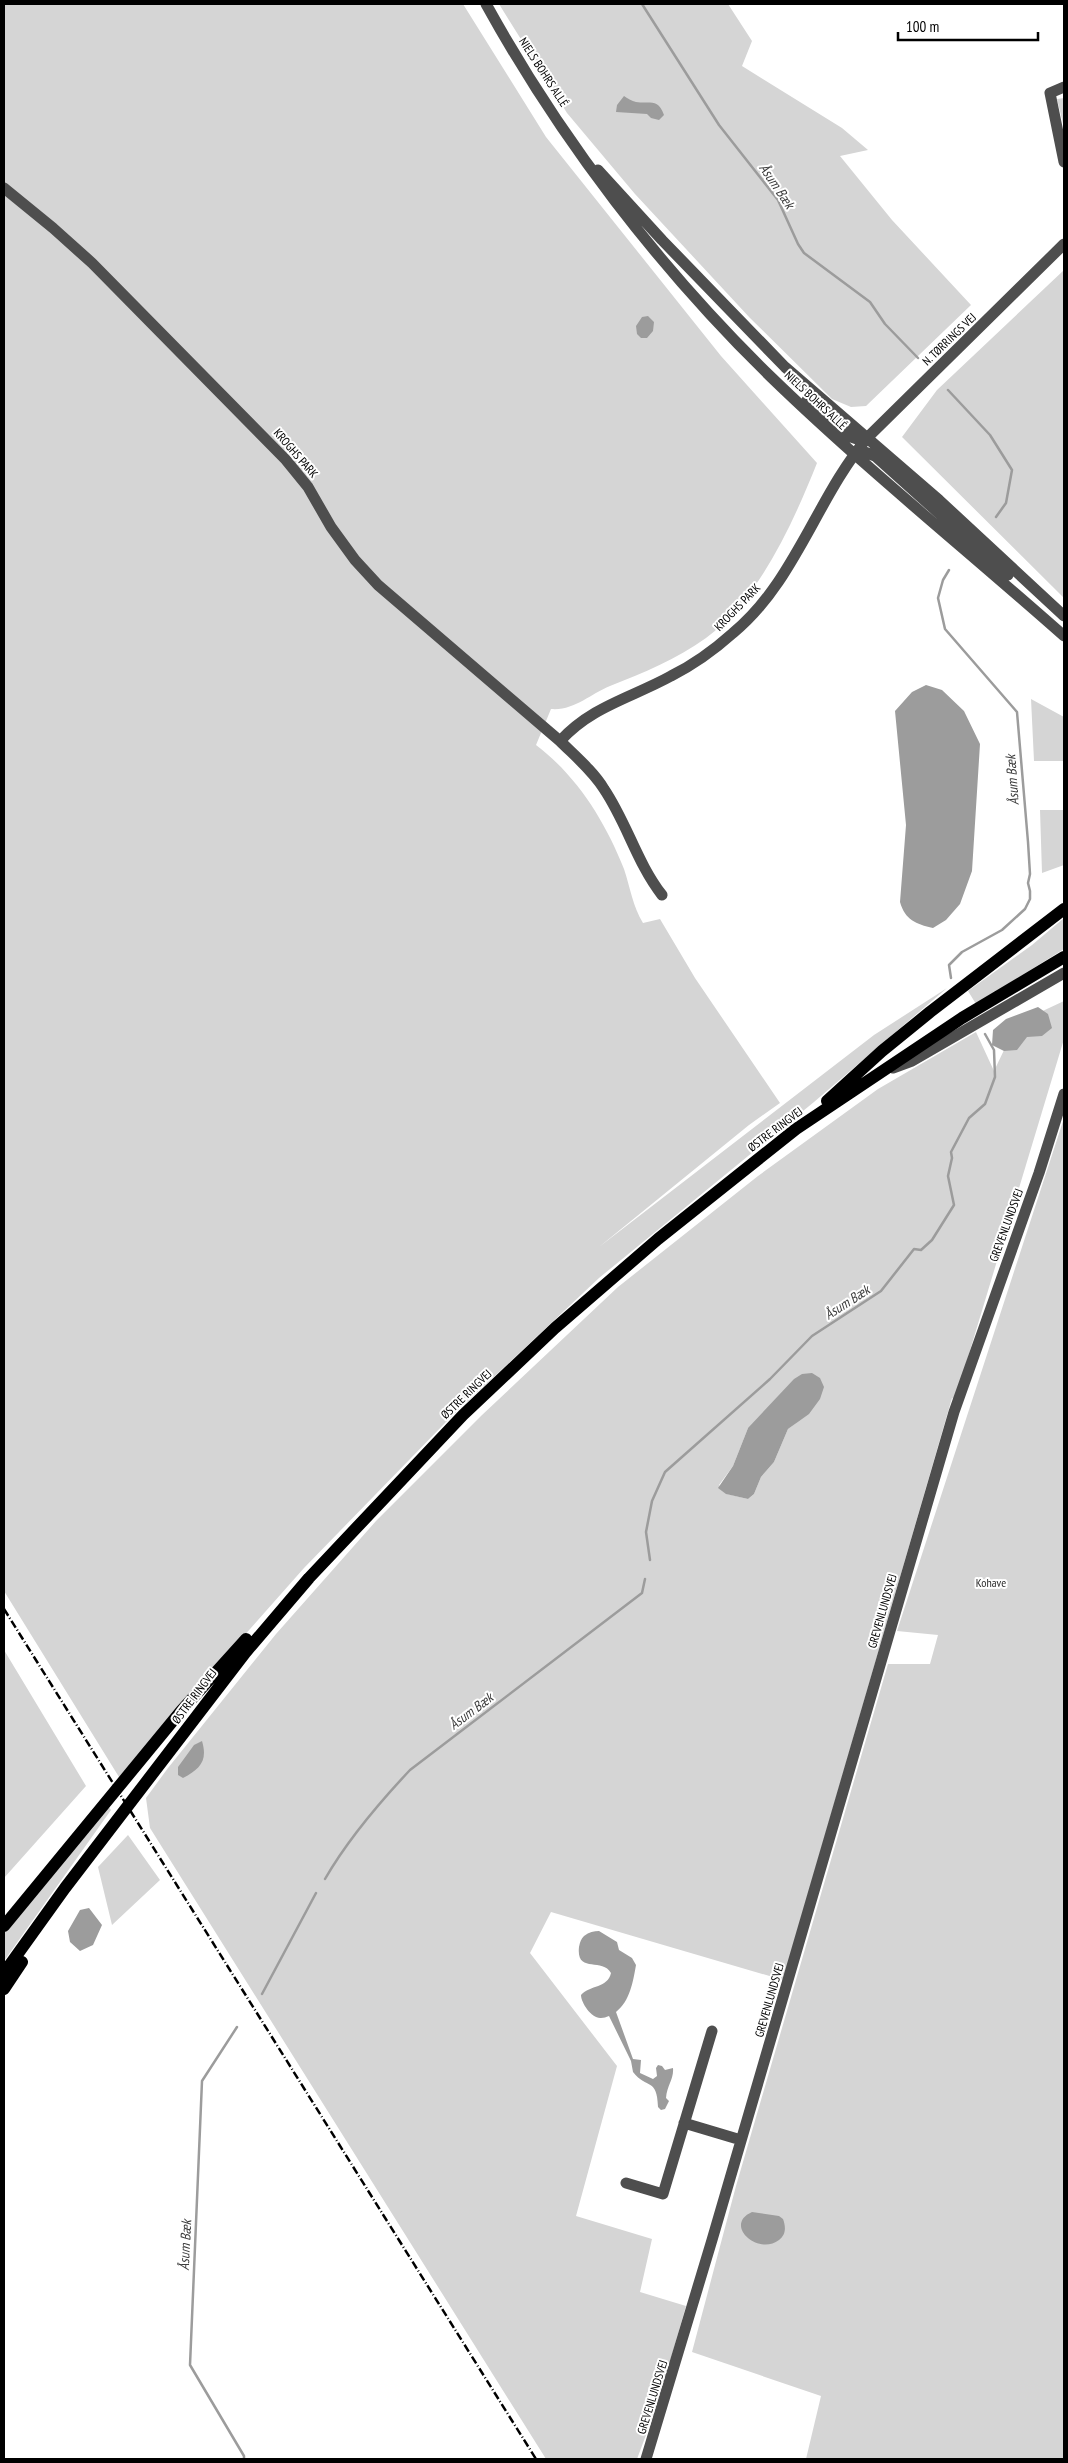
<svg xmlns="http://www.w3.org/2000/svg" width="1068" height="2463" viewBox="0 0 1068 2463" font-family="'PT Sans Narrow',sans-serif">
<rect width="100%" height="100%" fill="#fff"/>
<path fill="#d5d5d5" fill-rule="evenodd" d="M4,4H463L546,137L721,356L817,463C793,523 759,599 706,638C677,659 643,673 610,686C590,694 574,711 551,709L536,745C577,776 605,821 624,869C630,887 633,907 643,923L660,919L695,978L780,1103L749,1125L599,1247L874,1035L947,988L814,1102L599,1278L446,1422L304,1568L119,1777L4,1591Z
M499,4H728L752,41L742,66L842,128L868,150L840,156L892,220L971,305L866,406L851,407L832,399L750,318L635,194L567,113Z
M1064,98V128L1057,99Z
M1064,270V598L902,437L937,390Z
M1031,699L1064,717V761H1034Z
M1040,810H1064V865L1042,873Z
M1064,918V949L976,1004L968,991L1032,945Z
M1064,1001V1039L955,1400L952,1398L783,1980L551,1912L530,1953L617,2066L576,2216L652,2239L640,2292L686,2306L658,2403L637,2459H546L150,1828L146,1798L168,1768L276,1634L376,1521L482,1415L618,1287L758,1176L878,1089L976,1032L994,1071L1017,1023ZM796,1423L788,1429L774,1462L761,1477L754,1494L748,1499L727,1494L719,1485L733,1466L748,1428Z
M1064,1118V2459H806L821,2396L692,2352L736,2186L888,1664H930L938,1635L897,1631Z
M4,1650L86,1786L4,1878Z
M108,1806L111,1810L4,1961V1933Z
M128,1835L160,1880L112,1925L98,1867Z"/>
<path fill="#9c9c9c" d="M624,96C627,98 632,101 636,102C650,104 658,98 664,115L659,120L651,118L647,114L616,112L617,105Z
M648,316L654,322L653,331L647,338H641L637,334L636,326L642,317Z
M926,685L942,690L964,711L980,744L972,871L960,904L946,920L933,928C916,924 905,920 900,902L906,825L895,711L912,692Z
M1038,1007L1048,1014L1052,1028L1042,1036L1027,1037L1017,1050L1004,1051L992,1045L993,1030L1006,1019Z
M812,1373L820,1378L824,1387L820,1399L809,1414L788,1429L774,1462L761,1477L754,1494L748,1499L726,1494L718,1488L733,1466L748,1428L794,1379L802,1374Z
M202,1741C208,1761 200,1769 183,1778L178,1775V1767L194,1745Z
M89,1908L102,1925L93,1945L80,1951L70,1942L68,1931L80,1910Z
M599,1931L617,1942L619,1950L632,1958L636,1965C633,1982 630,2001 616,2012L633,2059L641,2060L640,2073L653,2079L657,2076L656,2068L658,2065L662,2066L665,2070L673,2068C674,2079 667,2085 666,2098L669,2101L665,2109L661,2110L658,2107C657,2077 647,2090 633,2072L631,2061L609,2016C606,2017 604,2018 601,2018C592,2019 581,2003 581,1995C590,1985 608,1988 611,1973C602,1957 576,1974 579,1947C580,1942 581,1939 584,1936C589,1932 594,1931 599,1931Z
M752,2212L779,2216L783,2219C786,2227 786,2235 779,2240C758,2256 723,2225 752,2212Z"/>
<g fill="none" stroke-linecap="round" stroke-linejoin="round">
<path stroke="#9c9c9c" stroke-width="2.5" d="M642,4L719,125L778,200L798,244L804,253L870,302L885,324L918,358
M948,390L990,435L1012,470L1006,503L996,517
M949,570L943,580L938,598L945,629L1017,712L1028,842L1030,874L1028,883L1030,891V899L1025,909L1002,930L962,952L949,965L951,978
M650,1560L646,1532L652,1501L665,1472L770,1379L812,1336L881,1291L914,1249L921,1250L932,1240L954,1205L948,1176L952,1158L951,1152L969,1118L985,1104L995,1077L994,1050L985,1034
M325,1879C348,1839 378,1804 410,1770L642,1593L645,1579
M262,1994L316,1893
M237,2027L202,2081L190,2365L244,2456V2459"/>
<path stroke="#4e4e4e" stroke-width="11" d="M486,4C561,140 660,269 772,378C865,468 967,550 1064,636
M1064,87L1050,93L1064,162
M598,170L662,240L785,367L939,500L1064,616
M4,188L53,228L92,263L286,460L308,487L331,527L355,560L378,585L560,741C575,756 593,771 604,789C627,823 637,863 662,895
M807,400L851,437L857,439L868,437
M854,454L862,451L875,456L1008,575
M560,741C592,706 631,698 671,676C693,665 714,650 733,633C795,582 817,497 868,437L1064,244
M893,1068L912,1061L1064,973
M684,2123L741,2140
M626,2183L663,2194L712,2031
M646,2459L712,2240L954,1412L1039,1173L1064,1094"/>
<path stroke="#000" stroke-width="12" d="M827,1101L882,1051L930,1012L1064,909
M4,1926L181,1711L246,1639
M4,1973L65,1888L245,1653L309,1578L463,1415L555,1328L658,1239L796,1129L962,1018L1064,957
M4,1989L22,1962"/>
<path stroke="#000" stroke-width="2.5" stroke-dasharray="8 2.5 1 2.5" stroke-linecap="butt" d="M4,1609L536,2459"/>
</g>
<g text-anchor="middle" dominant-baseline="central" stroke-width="4" stroke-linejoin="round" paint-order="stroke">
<g font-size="12" fill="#000" stroke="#fff">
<text transform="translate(544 72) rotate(57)">NIELS BOHRS ALLÉ</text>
<text transform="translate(949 339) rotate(-44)">N. TØRRINGS VEJ</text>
<text transform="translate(816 400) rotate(43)">NIELS BOHRS ALLÉ</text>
<text transform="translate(296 453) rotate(49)">KROGHS PARK</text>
<text transform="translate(737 607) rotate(-46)">KROGHS PARK</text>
<text transform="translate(775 1129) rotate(-37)">ØSTRE RINGVEJ</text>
<text transform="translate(1006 1225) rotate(-70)">GREVENLUNDSVEJ</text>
<text transform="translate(466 1394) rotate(-44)">ØSTRE RINGVEJ</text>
<text transform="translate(882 1611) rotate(-74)">GREVENLUNDSVEJ</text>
<text transform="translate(194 1696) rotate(-53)">ØSTRE RINGVEJ</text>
<text transform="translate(769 2000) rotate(-74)">GREVENLUNDSVEJ</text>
<text transform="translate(652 2397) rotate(-73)">GREVENLUNDSVEJ</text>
</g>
<g font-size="12" fill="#2c2c2c" stroke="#fff">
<text x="991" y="1582">Kohave</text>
</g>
<g font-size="14" font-style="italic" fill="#3d3d3d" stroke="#fff">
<text transform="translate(777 186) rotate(56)">Åsum Bæk</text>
<text transform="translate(1012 780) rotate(-94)">Åsum Bæk</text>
<text transform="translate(847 1302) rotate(-33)">Åsum Bæk</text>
<text transform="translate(471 1711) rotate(-37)">Åsum Bæk</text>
<text transform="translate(185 2245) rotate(-87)">Åsum Bæk</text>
</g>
</g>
<rect width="1068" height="2463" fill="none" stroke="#000000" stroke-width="10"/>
<path d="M898 32v8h140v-8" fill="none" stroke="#000000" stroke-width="2.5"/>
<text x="906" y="32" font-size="15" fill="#000000" stroke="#ffffff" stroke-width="4" paint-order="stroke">100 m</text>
</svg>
